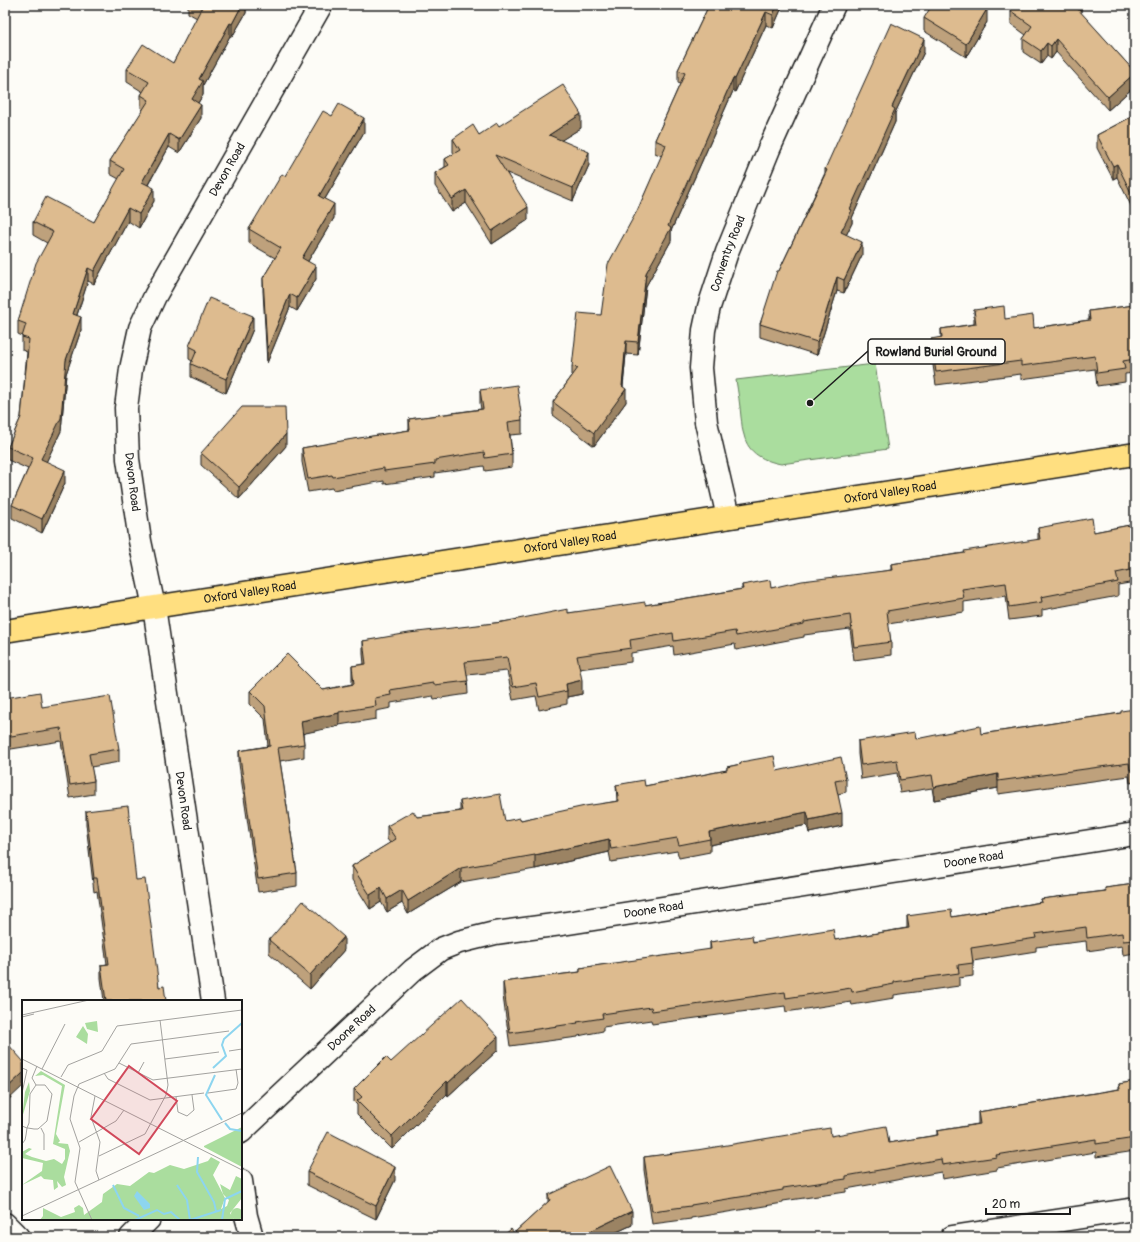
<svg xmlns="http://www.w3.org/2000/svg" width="1140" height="1242" viewBox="0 0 1140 1242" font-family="Pangolin,sans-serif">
<rect width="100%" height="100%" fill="#fdfcf7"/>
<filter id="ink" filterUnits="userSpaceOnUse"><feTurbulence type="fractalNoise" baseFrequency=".025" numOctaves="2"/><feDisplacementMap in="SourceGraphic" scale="8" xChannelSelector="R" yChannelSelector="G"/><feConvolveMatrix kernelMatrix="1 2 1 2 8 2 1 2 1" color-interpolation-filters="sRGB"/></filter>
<g filter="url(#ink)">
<path fill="#aadd9e" stroke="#637c5d" d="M875,364L888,449L781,464C765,461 748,454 744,435C742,430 742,423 741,417C740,405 738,392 736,380Z"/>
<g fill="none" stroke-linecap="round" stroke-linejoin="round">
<g stroke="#1c1c1c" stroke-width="25">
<g id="minor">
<path id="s1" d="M728,517L706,422L701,368L704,330L709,307L727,252L769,149L834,5"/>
<path id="s2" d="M213,1001L154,607L140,541L128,459L126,408L131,369L140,328L155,296L321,5"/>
<path id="s3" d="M241,1132L413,970L441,949L459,942L495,933L561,924L1135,834"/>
<path d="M241,1181L246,1216L252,1237"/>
<path d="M5,1224L18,1237"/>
<path d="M131,1237L149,1219"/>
<path d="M952,1237L1135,1209"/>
</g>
</g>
<g stroke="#1c1c1c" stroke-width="25">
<g id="primary">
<path id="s4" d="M5,631L154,607L1135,454"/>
</g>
</g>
<use href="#minor" stroke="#fdfcf7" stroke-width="22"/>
<use href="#primary" stroke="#ffdf80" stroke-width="22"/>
</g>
<path fill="#bea17b" stroke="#1c1c1c" d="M188,5H246V13L232,37L230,36L203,85V95L198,103L201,118L179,153L169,147L148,185L154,201L139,228L128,221L94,284L88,281L77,315L81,330L66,374L61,431L46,462L65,483L42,533L12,518V505L28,469L8,460V447L21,417L27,352L22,350V336L18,334V321L47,243L33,235V222H94L119,179L110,174V161L143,110L141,108V95L143,92L127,82V69L173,63L197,18L188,13Z
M709,5H783L773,28L766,25L735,92L733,91L671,231V241L646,286L638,355L626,354L623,387L626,402L594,446L553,415V402L572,376V367L601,315L638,209L662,156L655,153V140L680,84L678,83V70Z
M1081,5V13L1135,72V86L1108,110L1056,52L1051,59L1047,56L1041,64L1023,52V39L1026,35L1011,24V11Z
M924,18L987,22L966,57L924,31Z
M924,52L895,113V122L852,218V223L846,235L862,255L844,293L837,291L817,355L760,337V324L779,271L825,173V169Z
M1135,115V214L1117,177L1113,179L1097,148V135Z
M332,116L364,132L325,199L334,218L308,261L316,279L297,311L290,307L267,363L263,291V278L275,258L249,243V229L285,176Z
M499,126L581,128L561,140L589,165L573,201L507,173L528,220L492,244L466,203L452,212L435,186V173L445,167V159L454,154L453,152V139L479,135Z
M1135,305V373L1125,374V382L1097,386L1095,369L1021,379V374L936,385L931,352V339L941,338V329L974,324V310L1005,319L1034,328L1089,320V311Z
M253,329L226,393L191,377V364L192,361L189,359V346Z
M480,390L522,420V434L510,435L512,454V467L485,471L484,466L435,473V477L384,484V481L333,490L332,488L308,492L302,462V448L409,430V419L481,409L480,403Z
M286,446L239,499L201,465V453Z
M1135,524V582L1118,585V596L1042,610V616L1009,620L1006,596L964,602V612L888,624L891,642V655L854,660L850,629L804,635V637L736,650L735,644L674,655L673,646L631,653V662L579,669L582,694L567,697V704L539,710L536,696L513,700L507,671L467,675L468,694L434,699L433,696L391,703V708L376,711V719L339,725V726L303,733L304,744V757L280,761L297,873V886L258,892L239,764V751L268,746L265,719L250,704V691L323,690L352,684V666L364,664L363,654V641L568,613L645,605L742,589V585L771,588L891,570V564L964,553L1038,540V528L1094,532Z
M5,698L42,707L119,749V762L91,767L94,781V794L70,798L61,741L5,750Z
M1135,709V782L1130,783L1129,776L998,794V788L934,800L932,788L900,793L897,773L861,779L858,754V741L916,739L981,734L1121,713Z
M741,762L777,771L846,779V792L838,794L842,826L809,833L807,825L710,845V852L679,858L677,851L611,862L609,852L535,869L461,882L408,914L402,903L387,912L381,902L370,909L352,880V866L390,843L387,839V826L417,817L460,811V801L505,821L521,820L617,801L616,785L645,786L727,770V767L741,764Z
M86,811L136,880L159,987L166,1001H104L101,978V965L107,964L97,891L94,892L86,824Z
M1135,884V953L1123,955L1122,946L1087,951L1086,941L1036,947V951L973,961V976L959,978V986L894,995V998L852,1005L851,1002L786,1012L785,1006L652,1024L651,1020L603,1027V1031L578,1036V1037L510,1046L503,996V982L580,972V968L710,950V942L835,940L907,928V916L952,917L1041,902V899L1105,891V888Z
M269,940L344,950L310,989L269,953Z
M498,1050L448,1096L447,1094L392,1149L357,1114V1105L354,1102V1089L391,1062Z
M1135,1081V1151L1096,1157V1152L997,1168V1170L942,1179L941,1172L846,1189V1192L783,1201V1203L691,1218V1219L652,1224L644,1170V1157L831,1136L889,1143L937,1135V1131L978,1124V1112L1119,1089V1084Z
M307,1172L395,1180L376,1219L307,1185Z
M548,1195L632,1225L606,1237H502L514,1233L548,1202Z"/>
<path fill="#9b8364" stroke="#1c1c1c" d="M242,5H246V13L232,37V24Z
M777,5H783L773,28V15Z
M1079,5H1081V15L1077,8Z
M987,9V22L966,57V44Z
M766,12V25L735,92V79Z
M230,23V36L203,85V95L192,112V99L199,79Z
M924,39V52L895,113V122L852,218V223L841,246V232L850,209L892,107Z
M1056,39V52L1051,59V46Z
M1047,43V56L1041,64V51Z
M1135,73V86L1108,110V97Z
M733,78V91L671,231V241L646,286L638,355V342L646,273Z
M201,105V118L179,153V140Z
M581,114V128L549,148V135Z
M364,118V132L319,209V196Z
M169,134V147L142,195V182Z
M589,152V165L573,201V188Z
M1117,164V177L1113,179V166Z
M154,188V201L139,228V214Z
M466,190V203L452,212V199Z
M334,204V218L302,271V258Z
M528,207V220L492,244V231Z
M128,208V221L94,284V271Z
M862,242V255L844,293V280Z
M316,266V279L297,311V298Z
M88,268V281L73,327V314Z
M837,277V291L817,355V342Z
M290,294V307L267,363V350Z
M253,316V329L226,393V379Z
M81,317V330L66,374L61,431L41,473V459L66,360Z
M626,341V354L622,395L626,389V402L594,446V433L622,386Z
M286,434V446L239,499V487Z
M65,470V483L42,533V519Z
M582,680V694L567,697V691L566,684Z
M339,713V726L301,734V721Z
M998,774V788L934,800V787Z
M807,812V825L710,845V839L709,832Z
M842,813V826L809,833V820Z
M609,839V852L535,869V855Z
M461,868V882L408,914V901Z
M381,888V902L370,909V895Z
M402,890V903L387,912V899Z
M344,937V950L310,989V975Z
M498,1037V1050L448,1096V1083Z
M23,1073V1086L5,1103V1090Z
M447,1081V1094L392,1149V1136Z
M395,1167V1180L376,1219V1206Z
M632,1211V1225L606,1237H578Z"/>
<path fill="#ddbb8f" stroke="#1c1c1c" d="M198,5H242L232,24L230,23L199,79L203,81L192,99L201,105L179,140L169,134L142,182L154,188L139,214L128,208L94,271L88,268L73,314L81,317L66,360L61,418L41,459L65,470L42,519L12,505L33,458L8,447L21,417L29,339L22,337L26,324L18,321L36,263L53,232L33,222L46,197L94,222L124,169L110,161L149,100L141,95L149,82L127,69L143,44L173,63L202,7Z
M709,5H777L773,15L766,12L735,79L733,78L668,226L671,228L646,273L638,342L626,341L622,386L626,389L594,433L553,402L578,368L572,367L578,313L601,315L608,264L638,209L666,145L655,140L685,73L678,70Z
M932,5H981L987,9L966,44L924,18Z
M1015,5H1079L1077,8L1135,72V73L1108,97L1056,39L1051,46L1047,43L1041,51L1023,39L1032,26L1011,11Z
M891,23L924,39L892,107L895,109L850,209L852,210L841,232L862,242L844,280L837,277L817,342L760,324L777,271H779L827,170L825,169Z
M563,85L581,114L549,135L589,152L573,188L495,155L528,207L492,231L466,190L452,199L435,173L449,165L445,159L460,150L453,139L473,125L479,135L497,123L499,126Z
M339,104L364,118L319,196L334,204L302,258L316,266L297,298L290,294L267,350L263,278L281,248L249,229L282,174L285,176L323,111L332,116Z
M1135,115V201L1117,164L1113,166L1097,135Z
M209,298L253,316L226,379L191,364L197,350L189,346Z
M1135,305V359L1123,361L1125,369L1097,373L1095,356L1021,366V361L936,372L931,339L942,337L941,329L976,324L974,310L1004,306L1005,319L1033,315L1034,328L1090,320L1089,311Z
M517,385L522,420L508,422L512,454L485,458L484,452L435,460V464L384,471V468L333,477L332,475L308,479L302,448L353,439L410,430L409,419L483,409L480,390Z
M242,407H285L286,434L239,487L201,453Z
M1092,518L1094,532L1135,524V569L1116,573L1118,582L1041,597L1042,602L1009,607L1006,583L962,589L964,598L887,611L891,642L854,647L850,615L804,622V624L736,636L735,631L674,641L673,633L630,640L631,648L577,656L582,680L566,684L567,691L539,697L536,683L513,687L507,657L465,662L468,681L434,685L433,683L390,690L391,695L375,698L376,706L339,712V713L301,721L304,744L278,748L297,873L258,879L239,751L270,746L265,706L250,691L287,654L323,690L354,684L352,666L366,664L363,641L409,633L503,622L568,609V613L645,602V605L743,589L742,585L770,580L771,588L802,581L892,570L891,564L965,553L964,551L1040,539L1038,528Z
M40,692L42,707L110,696L119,749L89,754L94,781L70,785L61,728L5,737V698Z
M1135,709V769L1130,770L1129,763L998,781V774L934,787L932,775L900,780L897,760L861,765L858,741L915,732L916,739L980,726L981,734L1121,713V711Z
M774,756L777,771L841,757L846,779L835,781L842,813L809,820L807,812L709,832L710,839L679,845L677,838L611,849L609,839L535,855L461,868L408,901L402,890L387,899L381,888L370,895L352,866L396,839L387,826L413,811L417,817L462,811L460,801L500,794L505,821L520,818L521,820L585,806L619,801L616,785L644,780L645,786L727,770V767L741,764V762Z
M128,806L136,880L145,879L159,987L164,986L166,1001H106L101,965L109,964L97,878H94L86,811Z
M1135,884V940L1123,941L1122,933L1087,938L1086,927L1035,934L1036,938L971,948L973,963L958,965L959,973L894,982V984L852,992L851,988L786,998L785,992L652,1011L651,1007L602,1014L603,1018L577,1022L578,1023L510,1033L503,982L580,972V968L711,949L710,942L752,936L753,942L833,929L835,940L909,928L907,916L951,910L952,917L1042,902L1041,899L1106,891L1105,888Z
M303,901L344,937L310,975L269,940Z
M462,998L498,1037L448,1083L447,1081L392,1136L357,1101L362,1097L354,1089L386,1057L391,1062Z
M5,1043H7L23,1061V1073L5,1090Z
M1135,1081V1138L1096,1144V1139L996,1155L997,1157L942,1165L941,1159L846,1176V1179L783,1188V1190L691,1205V1206L652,1211L644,1157L697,1150L830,1128L831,1136L886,1126L889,1143L938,1135L937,1131L980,1124L978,1112L1120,1089L1119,1084Z
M328,1132L395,1167L376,1206L307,1172Z
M610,1166L632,1211L578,1237H502L511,1229L514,1233L550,1200L548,1195Z"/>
</g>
<g text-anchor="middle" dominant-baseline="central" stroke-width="4" stroke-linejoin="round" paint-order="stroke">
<g font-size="12" fill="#1c1c1c" stroke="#fdfcf7">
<text stroke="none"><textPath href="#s2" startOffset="862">Devon Road</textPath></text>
<text stroke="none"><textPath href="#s1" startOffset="270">Conventry Road</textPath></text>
<text transform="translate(132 482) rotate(83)">Devon Road</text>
<text stroke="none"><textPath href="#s4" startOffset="896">Oxford Valley Road</textPath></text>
<text stroke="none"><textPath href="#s4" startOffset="572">Oxford Valley Road</textPath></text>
<text stroke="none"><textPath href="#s4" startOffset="248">Oxford Valley Road</textPath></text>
<text transform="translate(183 801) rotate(82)">Devon Road</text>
<text stroke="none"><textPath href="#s3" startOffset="812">Doone Road</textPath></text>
<text stroke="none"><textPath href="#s3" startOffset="488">Doone Road</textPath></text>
<text stroke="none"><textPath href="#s3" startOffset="152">Doone Road</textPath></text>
</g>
</g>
<g transform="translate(22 1000)">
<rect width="220" height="220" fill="#fdfcf7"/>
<path d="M75,21L76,32L65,29L63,23ZM61,26L66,34L65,44L54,37ZM19,71L43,85L34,134L38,141L36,143L46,144L48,151L42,177L44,185L40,187L35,181L36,187L32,190L31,180L22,179L19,176L0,185L20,171L21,163L0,158V152L7,148L10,149L3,154L10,157L24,161L32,159L40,164L43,159V149L31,144L40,86L21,75L13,76ZM7,82L8,91L0,118L3,92ZM220,127V167L182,147V146ZM189,157L198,162L191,175L203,198L199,209L205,206L207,200L201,194L198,184L208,190L214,176L220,179V198L208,213L212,220H18L21,216V208L39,217L53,212L52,208L57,205L61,208L62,215L80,202L81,194L95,184L108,186L127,172L132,173L148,165L162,169L186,161ZM209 214a6 6 0 1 1 12 0a6 6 0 1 1-12 0Z" fill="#aadd9e"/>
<path d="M115,191L128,204V208L122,210L112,196Z" fill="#8dd5ef"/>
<path fill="none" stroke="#8dd5ef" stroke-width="2" d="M191,68L204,56L200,45L202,39L220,23M193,75L184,95L200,120M203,123L208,129L220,131M176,157L175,172L192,202L194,211M91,185L102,208L117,216M155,185L165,200L168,220M113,220L135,210L142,214L149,212L158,220M168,220L199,210M200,220L203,199L220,191"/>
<path fill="none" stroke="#a3a29f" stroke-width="1" d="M0,15L67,0M0,17L12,14M207,51L220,49M0,59L220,170M143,59L197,52M97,63L131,80L220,69M0,68L5,70L0,93M20,69L43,24M82,73L86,79L128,100L182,93M116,73L122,62M39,77L46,65L80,51L95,26L220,10M14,85L10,78L15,66M186,93L214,89L216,83L214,69M73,96L69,117L78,142L74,171L77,180M154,97L156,112L165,116L172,110L170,95M0,126L5,128H6L12,129H16L25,121L30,94L23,85H14L8,94L7,123L5,128L4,135L3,140L0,144M19,128L22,134V150M57,142L94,121L102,110M77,156L123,134L144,95L146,85L138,20M0,216L220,113M70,220L53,182L58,148L48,119L52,96L57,84L93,69L109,44L207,31"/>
<path fill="#d1495b" fill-opacity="0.15" stroke="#d1495b" stroke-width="2" d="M107,66L155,101L117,154L69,119Z"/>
<rect width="220" height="220" fill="none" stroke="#1c1c1c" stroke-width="2"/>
</g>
<path fill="none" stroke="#1c1c1c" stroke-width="1.5" d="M810 403L868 351"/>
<circle fill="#1c1c1c" stroke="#fdfcf7" stroke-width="1.5" cx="810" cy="403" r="4"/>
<rect fill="#fdfcf7" stroke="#1c1c1c" stroke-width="1.5" x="868" y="339" width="137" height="25" rx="4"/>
<g font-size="13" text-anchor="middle" font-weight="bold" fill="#1c1c1c">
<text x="936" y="356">Rowland Burial Ground</text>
</g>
<rect width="1140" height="1242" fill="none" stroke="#fdfcf7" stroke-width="20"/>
<rect x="10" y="10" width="1120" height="1222" fill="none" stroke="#1c1c1c" stroke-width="1.5" filter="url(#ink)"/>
<path d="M986 1208v6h84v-6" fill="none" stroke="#1c1c1c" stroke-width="2"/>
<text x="992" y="1208" font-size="12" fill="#1c1c1c" stroke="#fdfcf7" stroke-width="3" paint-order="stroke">20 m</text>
</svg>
